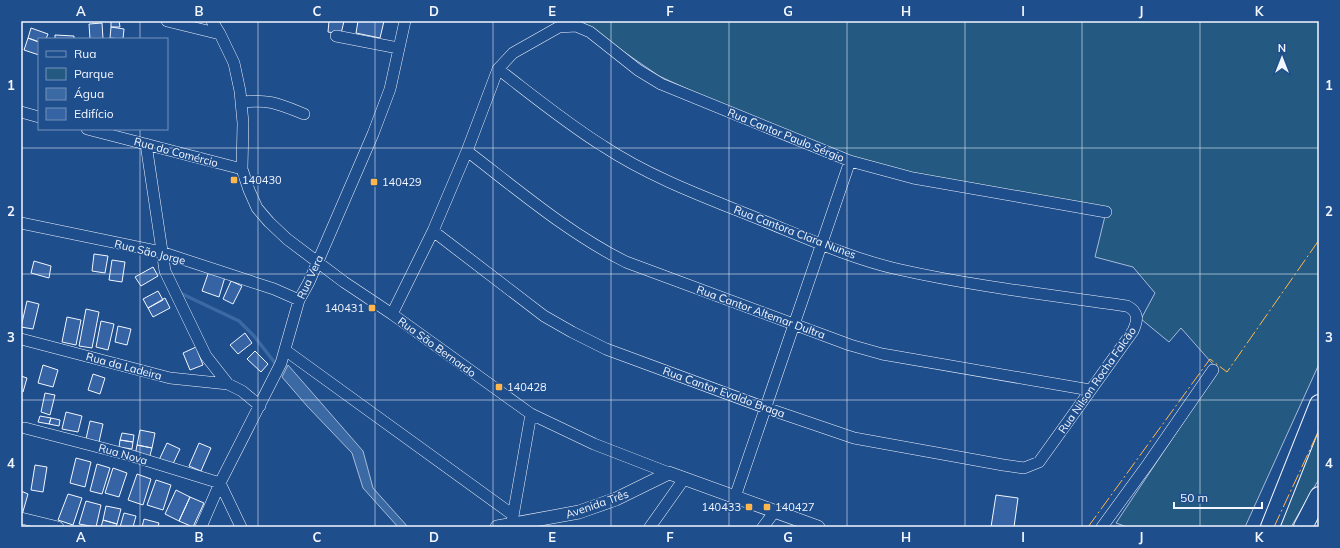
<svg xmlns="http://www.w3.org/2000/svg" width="1340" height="548" viewBox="0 0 1340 548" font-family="Mulish,sans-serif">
<rect width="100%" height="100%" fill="#1f4e8c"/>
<path fill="#245a82" stroke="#a8bbd7" d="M579,21H1319V364L1245,527H1127L1116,523L1218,370L1181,328L1169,342L1141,319L1155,293L1133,267L1095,257L1105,216L848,163L659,76Z
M1319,402V479L1291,527H1268Z"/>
<path fill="#3b69a3" stroke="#a8bbd7" d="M288,365L363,451L373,488L408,527H398L363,488L352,453L307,406L282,377Z"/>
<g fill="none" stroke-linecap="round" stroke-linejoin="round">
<path stroke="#3b69a3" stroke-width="3.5" d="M178,292L239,321L254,336L275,363"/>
</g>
<path fill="#3563a3" stroke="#f2f6ff" d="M111,21H119L120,27H111Z
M329,21H344L341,34L328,32Z
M358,21H384L380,38L356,33Z
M102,23L103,39H90L89,24Z
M111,27L124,29L123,39L110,38Z
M31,28L48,34L46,39H39V42L28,38Z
M55,35L74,36V39H55Z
M28,38L39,42V55L24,50Z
M94,254L108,256L105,273L92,271Z
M112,260L125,262L122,282L109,280Z
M34,261L51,266L49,278L31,273Z
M153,267L158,276L141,286L135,277Z
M209,271L225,277L219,297L202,291Z
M231,281L242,286L233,304L223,299Z
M158,291L163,300L148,308L143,299Z
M165,298L170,308L153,317L148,308Z
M27,301L39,304L33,329L21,327Z
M86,309L99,312L92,348L79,346Z
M67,317L81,320L76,345L62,342Z
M101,321L114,324L108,350L96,347Z
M118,326L131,329L127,345L115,342Z
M245,333L252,343L238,354L230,345Z
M196,347L203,365L190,370L183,353Z
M255,351L268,364L261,372L247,359Z
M43,365L58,370L53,387L38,383Z
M93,374L105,378L100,394L88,390Z
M21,376L27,378L23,392L21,391Z
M45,393L55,395L50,415L41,412Z
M66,412L82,416L78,432L62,429Z
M40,416L51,418L49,424L38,422Z
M51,418L60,420L59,426L49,424Z
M90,421L103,424L99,442L86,439Z
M140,430L155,433L152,448L137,445Z
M122,433L134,435L133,442L120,440Z
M120,440L133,442L132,449L119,447Z
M167,443L180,449L172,466L159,460Z
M199,443L211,448L201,471L189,466Z
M137,445L152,448L149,459L135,456Z
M76,458L91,462L85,487L70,483Z
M97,464L110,468L102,494L90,491Z
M35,465L47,467L43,492L31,490Z
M113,468L127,473L119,497L105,493Z
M137,474L151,479L143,505L128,500Z
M156,480L171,485L163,510L147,505Z
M176,490L190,497L179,521L165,514Z
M21,491L28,494L22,515H21Z
M68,494L82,498L73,525L58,520Z
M996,495L1018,498L1014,527H991Z
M190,497L204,503L193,527L179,521Z
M86,501L101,505L96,527L79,524Z
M106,506L121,509L117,524L103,520Z
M124,513L136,516L133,527H120Z
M144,519L159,523L158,527H142Z
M103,520L117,524L116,527H101Z"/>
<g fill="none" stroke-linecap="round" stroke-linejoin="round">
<g stroke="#f2f6ff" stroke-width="12">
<path id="minor" d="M167,21L220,34
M212,21L220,34L234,63L240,91L243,123L242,169L249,190L257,208L269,222L287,239L344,282L392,314L531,414L594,444L669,473
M336,36L398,48
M242,102C270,99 279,104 304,114
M21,112L39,117
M87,129L242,169
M146,144L165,271L206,356L228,384L242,391L260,406
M467,151C518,190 568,233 626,262L850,345L882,354L1090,390
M21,223L161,252L274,289L299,300
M433,231L544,316L572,332L606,349L766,408L854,438L1003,465L1024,468L1039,462L1133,331C1138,320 1139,312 1127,306C1050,295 972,286 897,269C853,259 806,238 764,221C710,199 653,179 603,146C566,123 532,95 498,69
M392,314L433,231L467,151L498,69L513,53L559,27L576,26L590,32L638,70L661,84L850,161L913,178L1106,212
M21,339L170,378L228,384
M285,350L513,515
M25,428L129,455L220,483L241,527
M735,497L850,161
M21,518L58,527
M512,522L531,414
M201,527L220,483L281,363L299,300L309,282L373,134L390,89L405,21
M650,527L684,479
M763,527L775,511
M1102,527L1148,464L1213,370"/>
</g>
<g stroke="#f2f6ff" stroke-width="14">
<path id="tertiary" d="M497,527L579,512L616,499L669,473L818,527"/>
</g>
<g stroke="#f2f6ff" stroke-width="20">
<path id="trunk" d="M1270,527L1319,404
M1303,527L1319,496"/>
</g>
<use href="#minor" stroke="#1f4e8c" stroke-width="11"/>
<use href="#tertiary" stroke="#1f4e8c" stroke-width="13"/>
<use href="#trunk" stroke="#1f4e8c" stroke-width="18"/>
<path stroke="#ffb74d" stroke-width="1" stroke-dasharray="14 3 2 3" stroke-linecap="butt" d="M1088,527L1210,359L1227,372L1319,240
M1274,527L1319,430"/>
</g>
<path fill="none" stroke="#f2f6ff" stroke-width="1" stroke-opacity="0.55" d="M140,21V39M258,21V527M375,21V527M493,21V527M611,21V527M729,21V527M847,21V527M965,21V527M1082,21V527M1200,21V527M140,129V527M21,148H1319M21,274H1319M21,400H1319"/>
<g fill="#ffb74d" stroke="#1f4e8c" stroke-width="1.5">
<rect x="230" y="176" width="8" height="8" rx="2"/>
<rect x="370" y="178" width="8" height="8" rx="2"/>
<rect x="368" y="304" width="8" height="8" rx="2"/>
<rect x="495" y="383" width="8" height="8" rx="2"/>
<rect x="745" y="503" width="8" height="8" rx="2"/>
<rect x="763" y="503" width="8" height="8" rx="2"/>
</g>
<g text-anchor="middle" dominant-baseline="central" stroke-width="3" stroke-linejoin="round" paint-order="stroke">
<g font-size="11" fill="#f2f6ff" stroke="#1f4e8c">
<text transform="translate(786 135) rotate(22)">Rua Cantor Paulo Sérgio</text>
<text transform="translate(176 152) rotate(15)">Rua do Comércio</text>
<text transform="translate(795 232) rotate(21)">Rua Cantora Clara Nunes</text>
<text transform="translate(150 252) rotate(14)">Rua São Jorge</text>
<text transform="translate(310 277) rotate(-65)">Rua Vera</text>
<text transform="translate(761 312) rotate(20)">Rua Cantor Altemar Dultra</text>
<text transform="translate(437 347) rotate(36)">Rua São Bernardo</text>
<text transform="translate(124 366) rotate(15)">Rua da Ladeira</text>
<text transform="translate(1097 380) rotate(-55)">Rua Nilson Rocha Falcão</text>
<text transform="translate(724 392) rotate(20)">Rua Cantor Evaldo Braga</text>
<text transform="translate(123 454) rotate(16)">Rua Nova</text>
<text transform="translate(597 504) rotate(-19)">Avenida Três</text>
</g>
<g font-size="11" fill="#f2f6ff" stroke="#1f4e8c" text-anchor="start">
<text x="242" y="180">140430</text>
<text x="382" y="182">140429</text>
<text x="364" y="308" text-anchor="end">140431</text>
<text x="507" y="387">140428</text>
<text x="741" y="507" text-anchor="end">140433</text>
<text x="775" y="507">140427</text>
</g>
</g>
<rect width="1340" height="548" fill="none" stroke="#1f4e8c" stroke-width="44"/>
<rect x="38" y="38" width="130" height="92" fill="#1f4e8c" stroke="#7391ba"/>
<rect x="46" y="51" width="20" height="6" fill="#1f4e8c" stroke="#7391ba"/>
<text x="74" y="58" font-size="12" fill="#f2f6ff">Rua</text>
<rect x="46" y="68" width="20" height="12" fill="#245a82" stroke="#7391ba"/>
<text x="74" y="78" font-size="12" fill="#f2f6ff">Parque</text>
<rect x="46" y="88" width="20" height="12" fill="#3b69a3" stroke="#7391ba"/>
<text x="74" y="98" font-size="12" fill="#f2f6ff">Água</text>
<rect x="46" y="108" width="20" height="12" fill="#3563a3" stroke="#7391ba"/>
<text x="74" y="118" font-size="12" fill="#f2f6ff">Edifício</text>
<g transform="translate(1282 58)" stroke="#1f4e8c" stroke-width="3" paint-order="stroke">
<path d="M0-3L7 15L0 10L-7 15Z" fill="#f2f6ff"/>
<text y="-6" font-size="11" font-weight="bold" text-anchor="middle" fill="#f2f6ff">N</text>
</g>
<path d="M1174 502v6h88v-6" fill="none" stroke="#f2f6ff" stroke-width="2"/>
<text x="1180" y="502" font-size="12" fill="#f2f6ff" stroke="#1f4e8c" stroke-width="3" paint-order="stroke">50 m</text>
<rect x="22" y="22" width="1296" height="504" fill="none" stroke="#f2f6ff" stroke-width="1.5"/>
<g font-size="13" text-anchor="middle" font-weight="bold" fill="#f2f6ff">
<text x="81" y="16">A</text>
<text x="199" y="16">B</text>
<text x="317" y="16">C</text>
<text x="434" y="16">D</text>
<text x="552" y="16">E</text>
<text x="670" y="16">F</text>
<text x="788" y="16">G</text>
<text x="906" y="16">H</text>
<text x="1023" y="16">I</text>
<text x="1141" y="16">J</text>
<text x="1259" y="16">K</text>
<text x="11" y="90">1</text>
<text x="1329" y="90">1</text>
<text x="11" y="216">2</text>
<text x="1329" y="216">2</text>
<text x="11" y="342">3</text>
<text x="1329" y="342">3</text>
<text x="11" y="468">4</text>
<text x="1329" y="468">4</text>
<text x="81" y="542">A</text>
<text x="199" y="542">B</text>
<text x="317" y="542">C</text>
<text x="434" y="542">D</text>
<text x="552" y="542">E</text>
<text x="670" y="542">F</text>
<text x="788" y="542">G</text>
<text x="906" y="542">H</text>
<text x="1023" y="542">I</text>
<text x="1141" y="542">J</text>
<text x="1259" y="542">K</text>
</g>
</svg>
